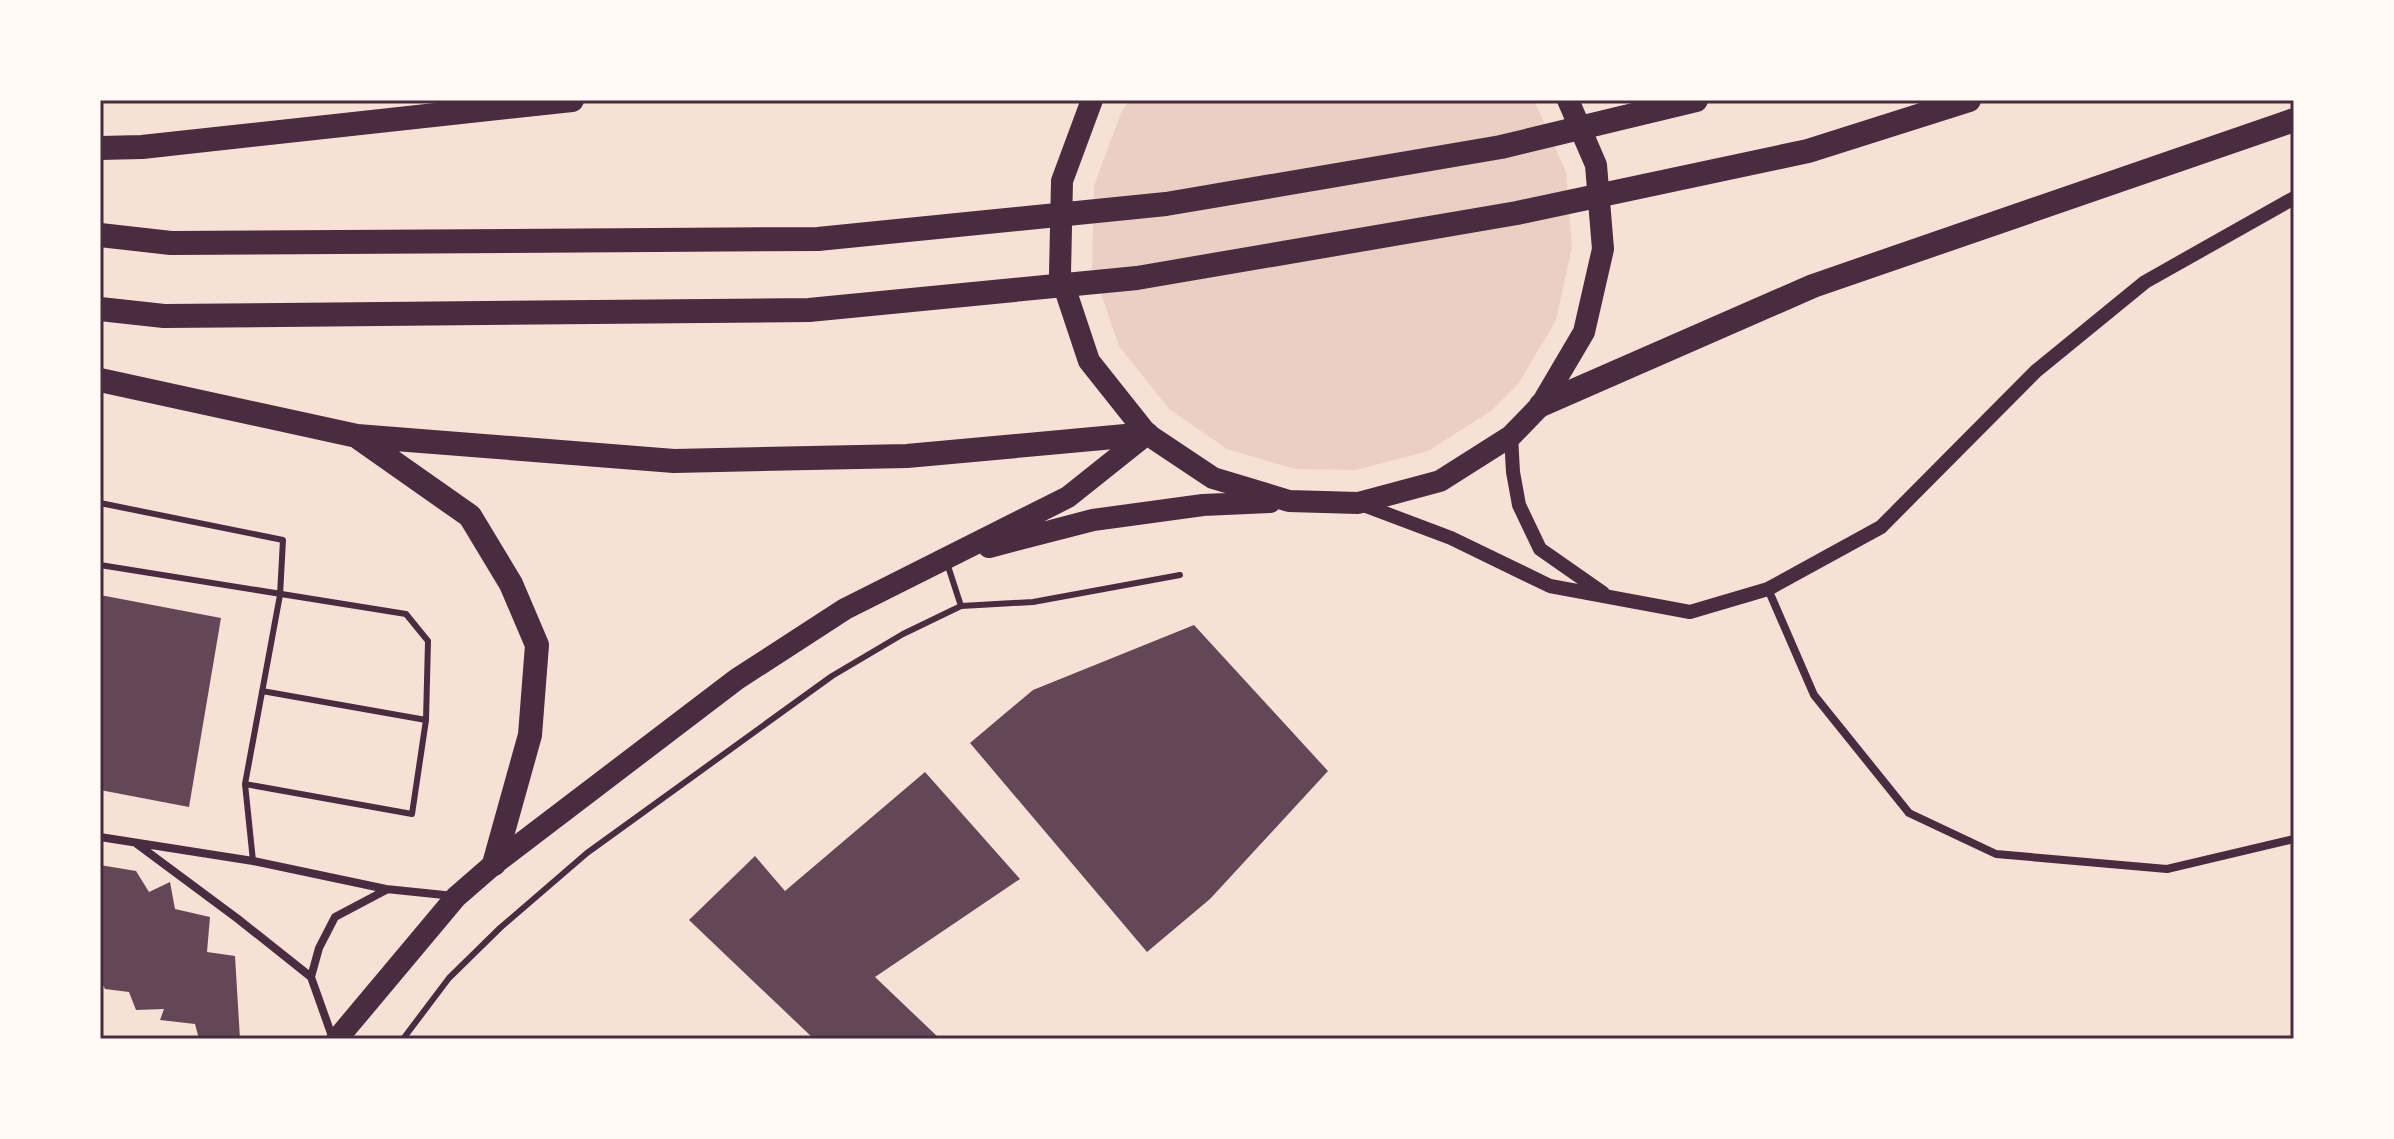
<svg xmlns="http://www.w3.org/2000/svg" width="2394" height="1139" viewBox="0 0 2394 1139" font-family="'Varela Round',sans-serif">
<rect width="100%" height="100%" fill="#f7e1d7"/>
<path fill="#ebcfc5" d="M1131,100H1534L1566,172L1572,247L1556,320L1518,384L1491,411L1428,451L1356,470L1295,469L1227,449L1169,409L1119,346L1092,268L1094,186L1122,110Z"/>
<path fill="#644757" d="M100,595L221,618L189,807L100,790Z
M1194,625L1328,771L1210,899L1147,952L970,743L1033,690Z
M925,772L1020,879L875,977L940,1039H814L689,920L755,856L785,891Z
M100,865L136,871L149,892L170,882L175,909L210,917L207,952L235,956L240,1039H199L195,1024L160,1020L164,1009L136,1010L129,992L105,989L100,979Z"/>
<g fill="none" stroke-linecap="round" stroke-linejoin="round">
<path stroke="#4a2c40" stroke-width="6" d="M100,503L283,540L280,595L245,784L253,861
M100,565L406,614L428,641L426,720L412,814L245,784
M961,606L1033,602L1180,575
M262,691L426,720
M403,1039L449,978L500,928L587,853L832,676L903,634L961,606L947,563"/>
<path stroke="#4a2c40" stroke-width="8" d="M1768,589L1814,695L1909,813L1996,854L2167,869L2294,839
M100,837L253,861L386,889L454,896
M137,844L238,919L311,977L333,1039
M311,977L319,948L335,917L386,890"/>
<path stroke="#4a2c40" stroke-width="14" d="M1511,436L1513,472L1519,505L1540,549L1603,593
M1358,503L1451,538L1550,586L1690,612L1768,589L1881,527L2036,371L2145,282L2294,198"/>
<path stroke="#4a2c40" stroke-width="22" d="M1092,100L1062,181L1060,274L1089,361L1147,434L1213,478L1289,501L1358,503L1440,481L1511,436L1541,405L1584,332L1603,249L1596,165L1568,100
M989,547L1093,520L1203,505L1270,502
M337,1039L456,897L494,864L737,679L845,609L1068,497L1147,434"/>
<path stroke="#4a2c40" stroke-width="24" d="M100,148L142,147L572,100
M100,235L171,243L818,239L1166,204L1501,147L1696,100
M100,309L164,316L809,310L1137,278L1517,213L1808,151L1969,100
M100,380L357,436L674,461L907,456L1147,434
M1541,405L1813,286L2294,120
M359,438L470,516L511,584L537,645L530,735L494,864"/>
</g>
<rect width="2394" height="1139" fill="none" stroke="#fffaf5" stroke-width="204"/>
<rect x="102" y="102" width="2190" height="935" fill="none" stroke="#4a2c40" stroke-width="3"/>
</svg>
